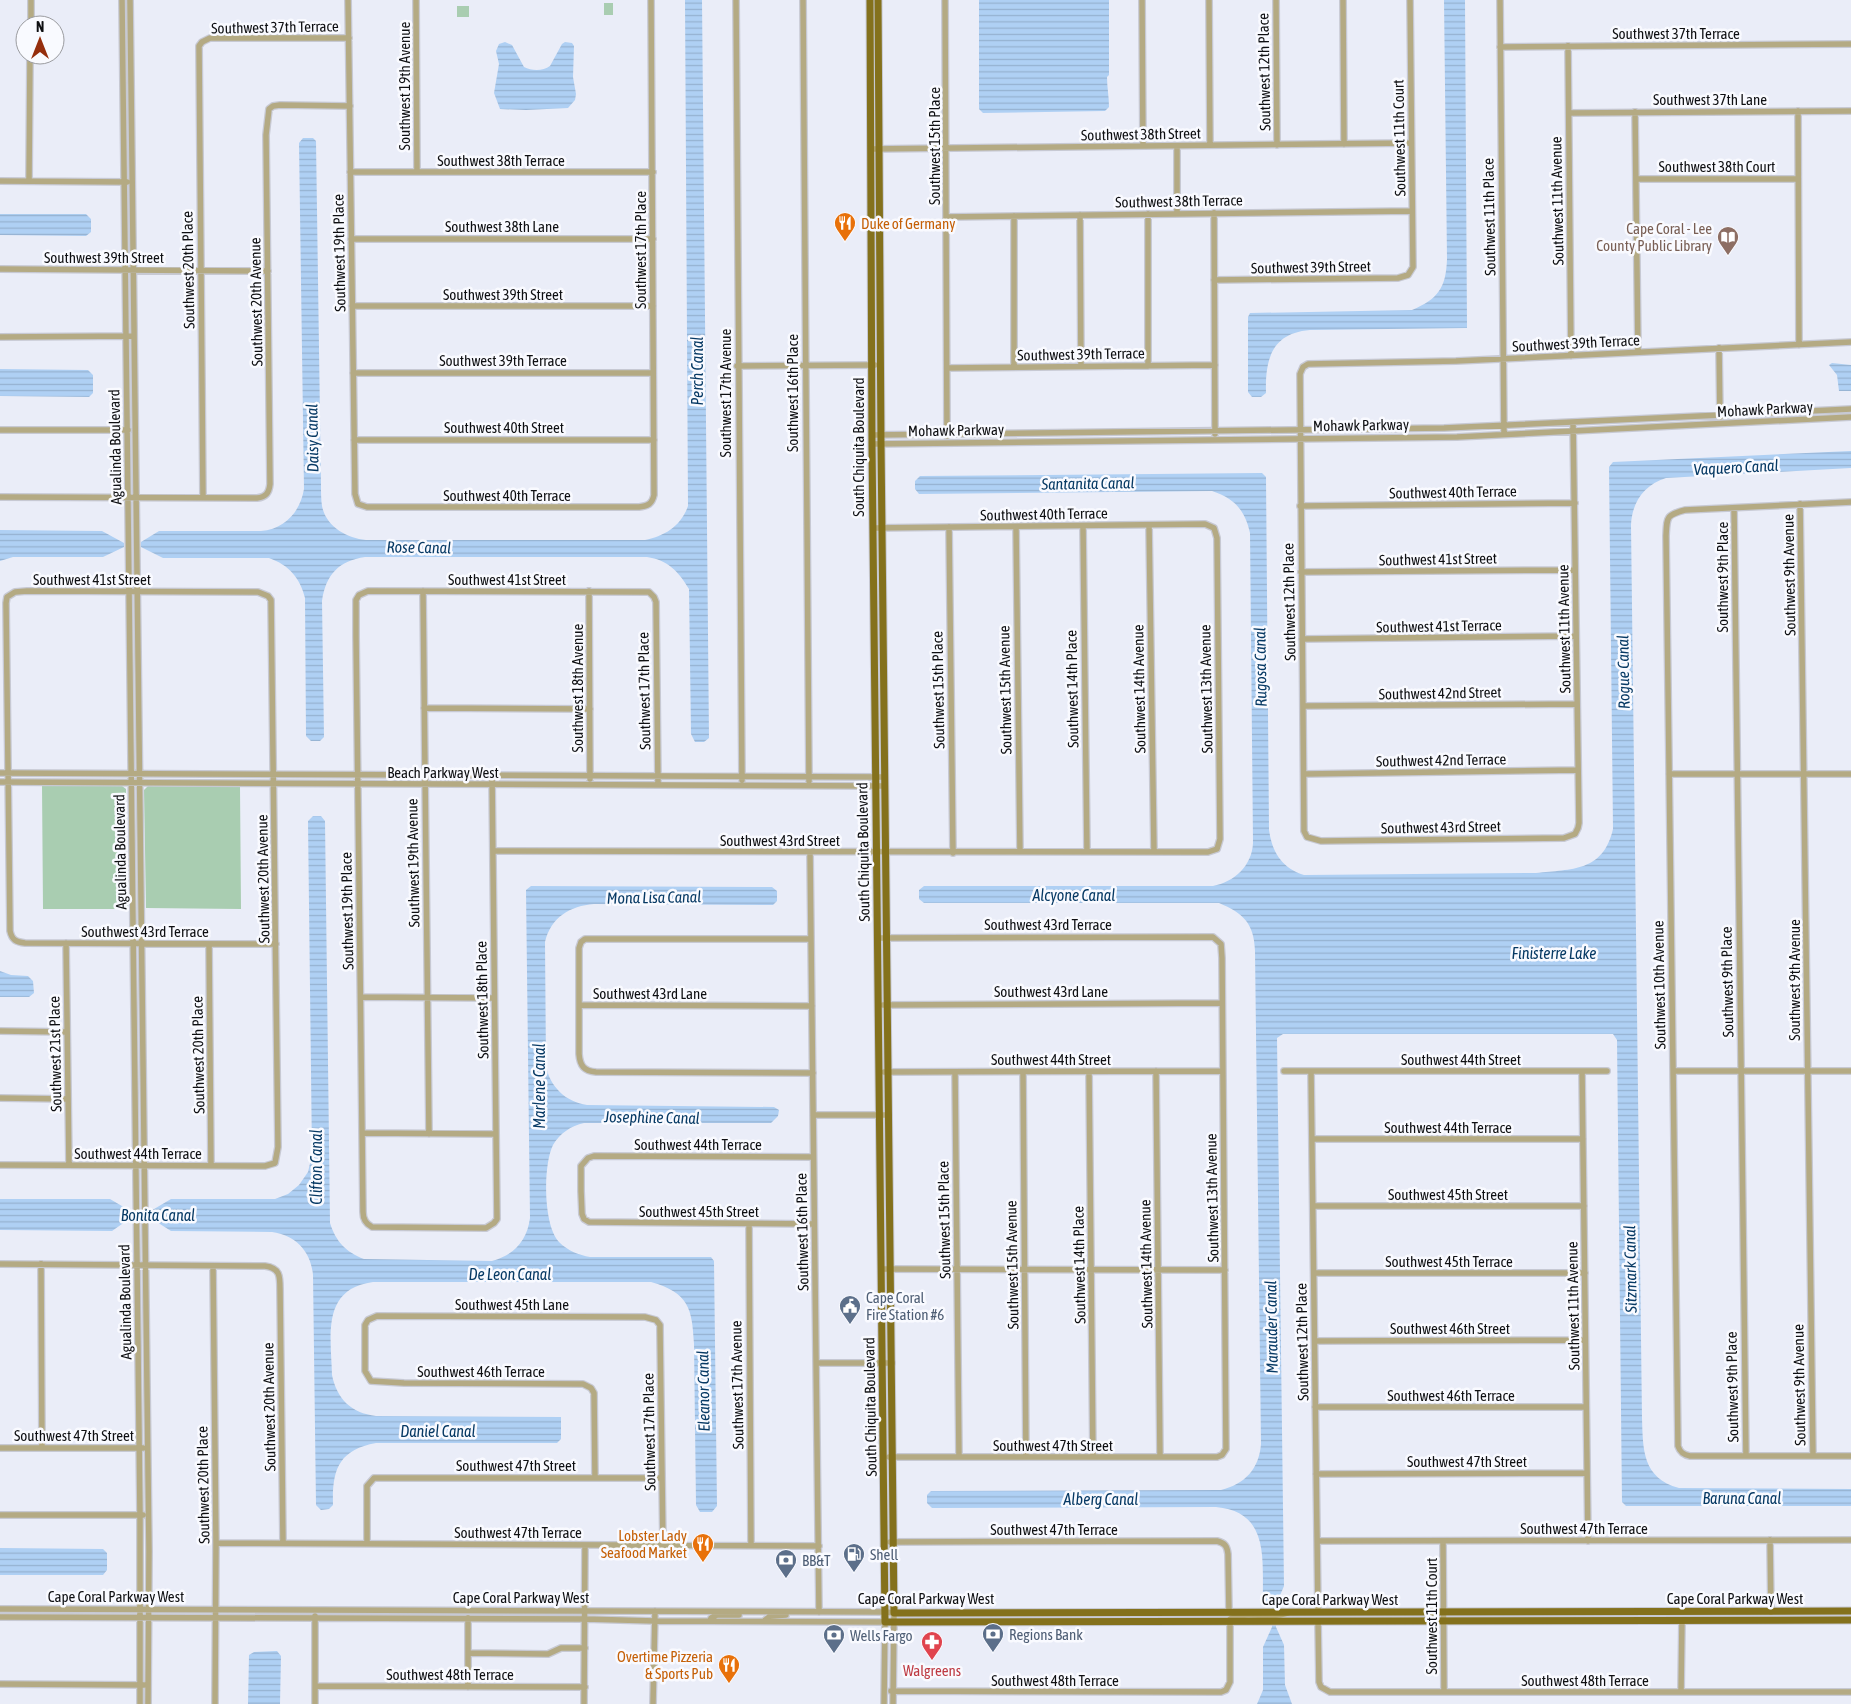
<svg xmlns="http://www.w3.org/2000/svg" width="1851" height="1704" viewBox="0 0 1851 1704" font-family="'Asap Condensed',sans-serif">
<defs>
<pattern id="water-rules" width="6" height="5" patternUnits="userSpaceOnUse" patternTransform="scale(1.25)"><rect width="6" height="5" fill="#afd0f4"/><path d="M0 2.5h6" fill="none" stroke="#95b1d0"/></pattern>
</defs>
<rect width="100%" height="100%" fill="#eaedf8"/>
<path fill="#a9cdb1" d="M604,3H613V15H604Z
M457,6H469V17H457Z
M42,786H122L126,789L128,909H43Z
M148,786L240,787L241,909L146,908L144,790Z"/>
<path fill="url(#water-rules)" d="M685,0H702L709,738L704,742H695L691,734L689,589C678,571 668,560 647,557H365C339,561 326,574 322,601L324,737L320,741H311L306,736L305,598C300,578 289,565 269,558H163L141,547V542L159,531H261C285,529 300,512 304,489L299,143L303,138H313L316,141L321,486C321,492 321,500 322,506C326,527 347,538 366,540H645C665,536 681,526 688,506Z
M979,0H1109V75L1107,77C1107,87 1109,97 1109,107L1105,111L983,113L979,109Z
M1444,0H1465L1467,328L1310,330C1272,333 1265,359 1266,393L1261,397H1252L1248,392V317L1250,313L1412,310C1438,299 1446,288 1447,259Z
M505,42L512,45L524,67C532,71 543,71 550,66L562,44L565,42L572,43L574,46L573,77L576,94L575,100L568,108L526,110L500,109L494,93L499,64L496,51L499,44Z
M0,214H86L91,219V232L86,236L0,235Z
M1832,363L1851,365V391H1839L1837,375L1829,365Z
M0,369L88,370L93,375V393L89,397L0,396Z
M1851,451V468L1666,478C1644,485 1632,502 1631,525L1642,1418C1643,1449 1642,1478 1679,1488L1851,1489V1506H1626L1622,1502L1617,1040L1613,1034H1283L1277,1038L1284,1586L1276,1605V1627L1284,1645L1285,1685L1292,1704H1257L1263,1690V1647L1272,1627V1605L1263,1600C1262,1559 1270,1512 1216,1507L932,1508L927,1503V1495L931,1491L1221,1490C1245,1484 1259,1469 1261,1444L1255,951C1254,923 1243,913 1219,903H924L919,899V890L924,886H1213C1234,882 1252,866 1253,843L1250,533C1245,510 1234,498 1212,491L919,494L915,489V481L920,476L1262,473L1266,477L1269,830C1272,851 1281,868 1304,875L1536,873C1572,869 1603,872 1613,829L1609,467L1613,462Z
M0,530L102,531L124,543V547L103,557H13L0,561Z
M313,816H321L325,821L330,1223C336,1242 346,1252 364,1259L492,1261C514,1255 527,1241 530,1218L526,890L531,886L772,887L777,891V901L773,905L594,904C570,906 551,917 545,942L546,1066C550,1087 566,1102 587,1105L774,1107L779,1110L778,1116L771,1123H584C571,1126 560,1133 553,1145C543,1165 543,1225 559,1242C568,1251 579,1255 590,1257H711L714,1261L717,1506L712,1512H700L696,1505L694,1344C692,1308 689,1293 651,1282H373C321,1289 331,1336 332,1375C337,1399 351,1413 376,1416L561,1417V1439L557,1443H376C339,1450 332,1469 333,1505L329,1509L321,1510L316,1505L313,1275C311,1252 296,1235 272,1232L171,1231L149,1217H132L112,1231L0,1230V1199H110L132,1212H149L171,1199H275L288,1194L299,1185L308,1172L312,1155L308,821Z
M0,971L11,975L28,976L33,981L34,993L29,997H0Z
M0,1548L103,1549L107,1553V1570L103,1575H0Z
M277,1651L281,1656L280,1704H248L249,1655L254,1652Z"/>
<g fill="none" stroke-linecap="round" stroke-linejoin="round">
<g stroke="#c7c9d3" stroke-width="8">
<path id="minor" d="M122,0L140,1515V1704
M130,0L149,1551L148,1704
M348,0L355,494L358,504L367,507H639C648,506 652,504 654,495L651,0
M416,0L417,172
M736,0L742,780
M803,0L809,781
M945,0L947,436
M1142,0L1143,146
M1209,0L1210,145
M1276,0L1277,145
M1343,0L1344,144
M1500,0L1504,434
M31,25V0
M1568,46L1571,356
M1500,47L1851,44
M1798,111L1799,345
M1635,112L1638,352
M1569,113L1851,111
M1177,146V214
M871,149L1411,143
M350,172H653
M1636,179H1798
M0,181L127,182
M29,181L30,55
M1214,213L1215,434
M1148,214V366
M1080,215L1081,366
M1014,216V367
M947,217L1412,211
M351,239H653
M0,269L268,271
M1214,280L1398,278L1408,275L1413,267L1410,0
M352,306H653
M0,337L134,336
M1719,348L1720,417
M737,366L875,365
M947,368L1215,365
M353,373H653
M1573,422L1579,823L1578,828L1575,834L1564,838L1321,841L1307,837L1304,831L1300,374L1303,367L1308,364L1456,361L1851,342
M0,430H128
M872,435L1444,428L1851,409
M354,440H654
M872,444L1457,437L1851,417
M0,497L257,498C266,497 269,493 270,484L266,135L269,109L273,106L280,105L350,106
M203,498L199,46L202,42L210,38H349
M1851,502L1685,510C1666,515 1667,517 1666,536L1678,1446C1680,1452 1683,1455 1690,1456H1851
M1800,504L1813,1456
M1300,506L1575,503
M1734,508L1746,1456
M1149,525L1154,852
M1083,526L1087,852
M949,527L953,853
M1016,527L1020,852
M1301,572L1575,570
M423,591L429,1134
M589,591L590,779
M1302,639L1576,636
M1303,706L1577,704
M424,708L590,709
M0,773L885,777
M1304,774L1578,770
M1669,774H1851
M492,776L497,1219L494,1223L486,1228L372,1227C366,1224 363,1219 363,1212L356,636V600L359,595L368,591L649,592L654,597L656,602L658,785
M0,782L885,786
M493,851L1208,852L1217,849L1220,839L1217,538L1214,528L1205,524L873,528
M810,853L819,1612
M878,938L1213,937L1221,944L1222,958L1226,1449L1222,1455L1217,1457H889
M811,939H585L581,942L579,948V1054C580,1066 584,1071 596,1072L813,1073
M66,943L69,1165
M209,944L211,1166
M361,997L494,998
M579,1005L812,1006
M883,1005L1222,1003
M0,1031L67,1032
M1156,1071L1160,1457
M1284,1071H1607
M1582,1071L1588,1541
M1673,1071H1851
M884,1072L1222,1071
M955,1072L959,1457
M1023,1072L1026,1457
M1089,1072L1093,1457
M1311,1072L1318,1612
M0,1098L68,1099
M813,1115H889
M362,1133L496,1134
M1312,1139H1583
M813,1157L594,1156L588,1158L581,1166V1191L582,1214L584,1219L589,1222L814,1224
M0,1165L265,1166L275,1163L278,1147L271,600L268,596L258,592L27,591L15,592L7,597L6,603L10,931C12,940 16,942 25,943L276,944
M1313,1206H1584
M749,1224L751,1545
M0,1264L265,1266C280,1268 280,1276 280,1289L283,1542
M41,1264L42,1448
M213,1266L216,1543L215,1704
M882,1269L1225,1270
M1314,1273H1585
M1315,1341L1585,1340
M816,1363H892
M1315,1407H1586
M0,1448H143
M1316,1474L1587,1473
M595,1478L594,1393L591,1388L583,1384L404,1383L371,1381L365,1371V1325L368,1320L377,1316L645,1317L656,1320L660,1325V1331L663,1545
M0,1515H143
M1770,1540L1771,1612
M1317,1541L1851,1540
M1443,1541L1444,1692
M890,1542L1217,1541C1225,1543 1227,1546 1228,1554L1229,1612
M216,1543L819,1546
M367,1543V1486L374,1478H662
M0,1609L886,1612L894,1613L893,1704
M0,1617L585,1619L655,1621L885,1622L884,1704
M710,1621L711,1618L717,1615H739
M764,1621L770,1616L786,1615
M1318,1621L1319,1682L1321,1687L1330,1692H1851
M468,1653L548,1654L561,1648H585
M0,1684L144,1685
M315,1686L585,1687
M468,1687V1618
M891,1691L1221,1692L1226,1690L1230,1682V1619C1245,1610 1270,1620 1288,1613
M1681,1692L1682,1620
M315,1704V1616
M584,1704L585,1545
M653,1704L655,1611"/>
</g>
<g stroke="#c7c9d3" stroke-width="9">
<path id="major" d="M870,0L872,444L885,1622L1851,1620
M878,0L881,443L894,1613L1851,1611"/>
</g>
<use href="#minor" stroke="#b4aa83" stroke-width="5.5"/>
<use href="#major" stroke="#84711c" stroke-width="7"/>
</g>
<defs>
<g id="restaurant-pin" transform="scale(1.125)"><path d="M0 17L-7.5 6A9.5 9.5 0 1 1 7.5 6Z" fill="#e8710a" stroke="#f9faff"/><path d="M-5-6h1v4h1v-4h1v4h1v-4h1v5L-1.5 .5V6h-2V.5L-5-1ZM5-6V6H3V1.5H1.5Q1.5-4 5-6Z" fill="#fff"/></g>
<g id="library-pin" transform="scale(1.125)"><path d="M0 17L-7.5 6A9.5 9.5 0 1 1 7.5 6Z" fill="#8d6e63" stroke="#f9faff"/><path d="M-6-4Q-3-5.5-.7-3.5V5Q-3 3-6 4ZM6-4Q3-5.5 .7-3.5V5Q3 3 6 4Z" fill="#fff"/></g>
<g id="civic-pin" transform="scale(1.125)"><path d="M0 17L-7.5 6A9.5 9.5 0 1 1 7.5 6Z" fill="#5c6f8a" stroke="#f9faff"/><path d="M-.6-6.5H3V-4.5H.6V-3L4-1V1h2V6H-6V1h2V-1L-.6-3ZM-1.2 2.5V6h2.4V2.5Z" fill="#fff"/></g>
<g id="fuel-pin" transform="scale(1.125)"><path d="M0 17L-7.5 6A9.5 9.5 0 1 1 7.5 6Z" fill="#5c6f8a" stroke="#f9faff"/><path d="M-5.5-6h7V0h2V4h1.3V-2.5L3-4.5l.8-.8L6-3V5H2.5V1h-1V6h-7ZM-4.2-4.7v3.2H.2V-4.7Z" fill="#fff"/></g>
<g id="bank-pin" transform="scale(1.125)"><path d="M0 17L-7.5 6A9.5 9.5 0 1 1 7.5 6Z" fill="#5c6f8a" stroke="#f9faff"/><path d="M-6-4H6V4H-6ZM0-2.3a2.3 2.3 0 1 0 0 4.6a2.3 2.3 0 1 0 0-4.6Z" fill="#fff"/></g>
<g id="pharmacy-pin" transform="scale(1.125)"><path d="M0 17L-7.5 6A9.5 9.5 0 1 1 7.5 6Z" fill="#e0444e" stroke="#f9faff"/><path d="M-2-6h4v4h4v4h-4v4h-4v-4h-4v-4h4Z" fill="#fff"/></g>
</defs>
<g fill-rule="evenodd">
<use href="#restaurant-pin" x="845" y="223"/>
<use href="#library-pin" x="1728" y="237"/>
<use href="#civic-pin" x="850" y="1306"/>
<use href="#restaurant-pin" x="703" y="1544"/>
<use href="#fuel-pin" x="854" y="1554"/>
<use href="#bank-pin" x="786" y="1560"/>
<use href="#bank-pin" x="993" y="1634"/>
<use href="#bank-pin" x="834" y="1635"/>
<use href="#pharmacy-pin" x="932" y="1642"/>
<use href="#restaurant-pin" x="729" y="1665"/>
</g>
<g text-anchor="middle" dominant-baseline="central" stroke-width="5" stroke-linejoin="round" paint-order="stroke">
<g font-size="15" fill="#0e0f12" stroke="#f9faff">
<text transform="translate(275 27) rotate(-1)">Southwest 37th Terrace</text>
<text x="1676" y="33">Southwest 37th Terrace</text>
<text transform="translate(1264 72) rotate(-91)">Southwest 12th Place</text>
<text transform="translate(404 86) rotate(-90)">Southwest 19th Avenue</text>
<text x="1710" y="99">Southwest 37th Lane</text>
<text transform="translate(1141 134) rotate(-1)">Southwest 38th Street</text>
<text transform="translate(1399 138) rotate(-91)">Southwest 11th Court</text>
<text transform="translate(934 146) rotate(-90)">Southwest 15th Place</text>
<text x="501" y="160">Southwest 38th Terrace</text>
<text x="1717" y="166">Southwest 38th Court</text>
<text transform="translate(1179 201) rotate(-1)">Southwest 38th Terrace</text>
<text transform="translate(1557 201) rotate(-91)">Southwest 11th Avenue</text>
<text transform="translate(1489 217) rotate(-91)">Southwest 11th Place</text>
<text x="502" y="226">Southwest 38th Lane</text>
<text transform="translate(640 250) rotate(-90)">Southwest 17th Place</text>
<text transform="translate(339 253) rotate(-91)">Southwest 19th Place</text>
<text x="104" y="257">Southwest 39th Street</text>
<text transform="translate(1311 267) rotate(-1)">Southwest 39th Street</text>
<text transform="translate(188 270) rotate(-91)">Southwest 20th Place</text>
<text x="503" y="294">Southwest 39th Street</text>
<text transform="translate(256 302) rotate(-91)">Southwest 20th Avenue</text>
<text transform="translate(1576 343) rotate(-3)">Southwest 39th Terrace</text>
<text transform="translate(1081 354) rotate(-1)">Southwest 39th Terrace</text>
<text x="503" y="360">Southwest 39th Terrace</text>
<text transform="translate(725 393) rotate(-90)">Southwest 17th Avenue</text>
<text transform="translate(792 393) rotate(-90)">Southwest 16th Place</text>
<text transform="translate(1765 409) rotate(-3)">Mohawk Parkway</text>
<text transform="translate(1361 425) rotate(-1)">Mohawk Parkway</text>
<text x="504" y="427">Southwest 40th Street</text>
<text transform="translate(956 430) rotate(-1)">Mohawk Parkway</text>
<text transform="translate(115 447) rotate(-91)">Agualinda Boulevard</text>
<text transform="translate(858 447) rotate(-90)">South Chiquita Boulevard</text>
<text transform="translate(1453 492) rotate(-1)">Southwest 40th Terrace</text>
<text x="507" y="495">Southwest 40th Terrace</text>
<text transform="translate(1044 514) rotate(-1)">Southwest 40th Terrace</text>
<text transform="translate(1438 559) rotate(-1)">Southwest 41st Street</text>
<text transform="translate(1789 575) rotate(-91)">Southwest 9th Avenue</text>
<text transform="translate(1722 577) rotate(-90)">Southwest 9th Place</text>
<text x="92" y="579">Southwest 41st Street</text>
<text x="507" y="579">Southwest 41st Street</text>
<text transform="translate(1289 602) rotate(-91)">Southwest 12th Place</text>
<text transform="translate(1439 626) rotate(-1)">Southwest 41st Terrace</text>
<text transform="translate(1564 629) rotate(-91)">Southwest 11th Avenue</text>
<text transform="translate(577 688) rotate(-90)">Southwest 18th Avenue</text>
<text transform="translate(1072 689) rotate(-91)">Southwest 14th Place</text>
<text transform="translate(1139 689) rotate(-91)">Southwest 14th Avenue</text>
<text transform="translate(1206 689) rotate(-91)">Southwest 13th Avenue</text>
<text transform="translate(938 690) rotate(-91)">Southwest 15th Place</text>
<text transform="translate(1005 690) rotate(-91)">Southwest 15th Avenue</text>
<text transform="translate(644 691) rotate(-91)">Southwest 17th Place</text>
<text transform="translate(1440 693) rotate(-1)">Southwest 42nd Street</text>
<text transform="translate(1441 760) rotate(-1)">Southwest 42nd Terrace</text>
<text x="443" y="772">Beach Parkway West</text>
<text transform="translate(1441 827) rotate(-1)">Southwest 43rd Street</text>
<text x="780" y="840">Southwest 43rd Street</text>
<text transform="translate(120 852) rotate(-91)">Agualinda Boulevard</text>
<text transform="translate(863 852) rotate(-91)">South Chiquita Boulevard</text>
<text transform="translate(413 863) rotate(-91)">Southwest 19th Avenue</text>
<text transform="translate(263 879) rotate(-91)">Southwest 20th Avenue</text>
<text transform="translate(347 911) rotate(-91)">Southwest 19th Place</text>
<text x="1048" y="924">Southwest 43rd Terrace</text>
<text x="145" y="931">Southwest 43rd Terrace</text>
<text transform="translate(1794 980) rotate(-90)">Southwest 9th Avenue</text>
<text transform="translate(1727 982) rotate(-91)">Southwest 9th Place</text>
<text transform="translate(1659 985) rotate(-91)">Southwest 10th Avenue</text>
<text x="1051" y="991">Southwest 43rd Lane</text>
<text x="650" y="993">Southwest 43rd Lane</text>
<text transform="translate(482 1000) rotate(-91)">Southwest 18th Place</text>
<text transform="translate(55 1054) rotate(-91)">Southwest 21st Place</text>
<text transform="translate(198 1055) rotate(-91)">Southwest 20th Place</text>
<text x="1051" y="1059">Southwest 44th Street</text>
<text x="1461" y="1059">Southwest 44th Street</text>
<text x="1448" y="1127">Southwest 44th Terrace</text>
<text x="698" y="1144">Southwest 44th Terrace</text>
<text x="138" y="1153">Southwest 44th Terrace</text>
<text x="1448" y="1194">Southwest 45th Street</text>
<text transform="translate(1212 1198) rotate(-91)">Southwest 13th Avenue</text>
<text x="699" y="1211">Southwest 45th Street</text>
<text transform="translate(944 1220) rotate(-91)">Southwest 15th Place</text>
<text transform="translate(802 1232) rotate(-91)">Southwest 16th Place</text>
<text x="1449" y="1261">Southwest 45th Terrace</text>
<text transform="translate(1146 1264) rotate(-91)">Southwest 14th Avenue</text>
<text transform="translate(1012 1265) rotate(-91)">Southwest 15th Avenue</text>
<text transform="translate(1079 1265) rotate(-91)">Southwest 14th Place</text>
<text transform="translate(125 1302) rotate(-91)">Agualinda Boulevard</text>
<text x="512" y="1304">Southwest 45th Lane</text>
<text transform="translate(1573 1306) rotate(-91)">Southwest 11th Avenue</text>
<text x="1450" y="1328">Southwest 46th Street</text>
<text transform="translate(1302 1342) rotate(-91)">Southwest 12th Place</text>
<text x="481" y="1371">Southwest 46th Terrace</text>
<text transform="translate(737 1385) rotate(-91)">Southwest 17th Avenue</text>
<text transform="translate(1799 1385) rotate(-91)">Southwest 9th Avenue</text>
<text transform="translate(1732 1387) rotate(-91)">Southwest 9th Place</text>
<text x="1451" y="1395">Southwest 46th Terrace</text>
<text transform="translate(269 1407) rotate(-91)">Southwest 20th Avenue</text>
<text transform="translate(870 1407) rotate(-91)">South Chiquita Boulevard</text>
<text transform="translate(649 1432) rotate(-91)">Southwest 17th Place</text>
<text x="74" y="1435">Southwest 47th Street</text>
<text x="1053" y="1445">Southwest 47th Street</text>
<text x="1467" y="1461">Southwest 47th Street</text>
<text x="516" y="1465">Southwest 47th Street</text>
<text transform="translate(203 1485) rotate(-91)">Southwest 20th Place</text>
<text x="1584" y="1528">Southwest 47th Terrace</text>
<text x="1054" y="1529">Southwest 47th Terrace</text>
<text x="518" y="1532">Southwest 47th Terrace</text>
<text x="116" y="1596">Cape Coral Parkway West</text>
<text x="521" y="1597">Cape Coral Parkway West</text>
<text x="926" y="1598">Cape Coral Parkway West</text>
<text x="1735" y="1598">Cape Coral Parkway West</text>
<text x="1330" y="1599">Cape Coral Parkway West</text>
<text transform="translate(1431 1616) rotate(-90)">Southwest 11th Court</text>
<text x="450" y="1674">Southwest 48th Terrace</text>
<text x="1055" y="1680">Southwest 48th Terrace</text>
<text x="1585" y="1680">Southwest 48th Terrace</text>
</g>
<g font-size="15" fill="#c56008" stroke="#f9faff" text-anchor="end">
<text x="861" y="223" text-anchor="start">Duke of Germany</text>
<text x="687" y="1535">Lobster Lady<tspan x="687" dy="17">Seafood Market</tspan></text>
<text x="713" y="1656">Overtime Pizzeria<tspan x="713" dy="17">&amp; Sports Pub</tspan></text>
</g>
<g font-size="15" fill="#785e54" stroke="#f9faff" text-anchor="end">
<text x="1712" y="228">Cape Coral - Lee<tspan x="1712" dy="17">County Public Library</tspan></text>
</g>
<g font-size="15" fill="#4e5e75" stroke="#f9faff" text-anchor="start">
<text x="866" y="1297">Cape Coral<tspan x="866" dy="17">Fire Station #6</tspan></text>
<text x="870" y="1554">Shell</text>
<text x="802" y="1560">BB&amp;T</text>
<text x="1009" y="1634">Regions Bank</text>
<text x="850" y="1635">Wells Fargo</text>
</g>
<g font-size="15" fill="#be3a42" stroke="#f9faff">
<text x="932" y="1670">Walgreens</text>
</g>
<g font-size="16" font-style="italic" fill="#063964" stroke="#f9faff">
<text transform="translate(697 371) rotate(-90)">Perch Canal</text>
<text transform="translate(312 438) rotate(-91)">Daisy Canal</text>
<text transform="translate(1736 467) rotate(-3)">Vaquero Canal</text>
<text transform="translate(1088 483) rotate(-1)">Santanita Canal</text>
<text transform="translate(419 547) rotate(1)">Rose Canal</text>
<text transform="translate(1260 667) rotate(-91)">Rugosa Canal</text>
<text transform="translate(1623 672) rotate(-91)">Rogue Canal</text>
<text x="1074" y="895">Alcyone Canal</text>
<text transform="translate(654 897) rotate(-1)">Mona Lisa Canal</text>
<text x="1554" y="953">Finisterre Lake</text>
<text transform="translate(539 1086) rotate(-90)">Marlene Canal</text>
<text transform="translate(652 1117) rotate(1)">Josephine Canal</text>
<text transform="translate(316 1167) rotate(-90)">Clifton Canal</text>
<text x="158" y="1215">Bonita Canal</text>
<text transform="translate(1630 1269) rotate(-91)">Sitzmark Canal</text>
<text x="510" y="1274">De Leon Canal</text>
<text transform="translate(1271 1327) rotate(-91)">Marauder Canal</text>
<text transform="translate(703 1391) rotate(-91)">Eleanor Canal</text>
<text x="438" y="1431">Daniel Canal</text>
<text x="1742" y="1498">Baruna Canal</text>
<text x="1101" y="1499">Alberg Canal</text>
</g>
</g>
<g transform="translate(40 40)"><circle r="24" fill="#f9faff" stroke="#9b9ca0"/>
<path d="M0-4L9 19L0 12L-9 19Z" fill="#952e0d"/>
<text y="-8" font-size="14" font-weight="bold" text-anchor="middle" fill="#0e0f12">N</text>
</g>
</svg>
